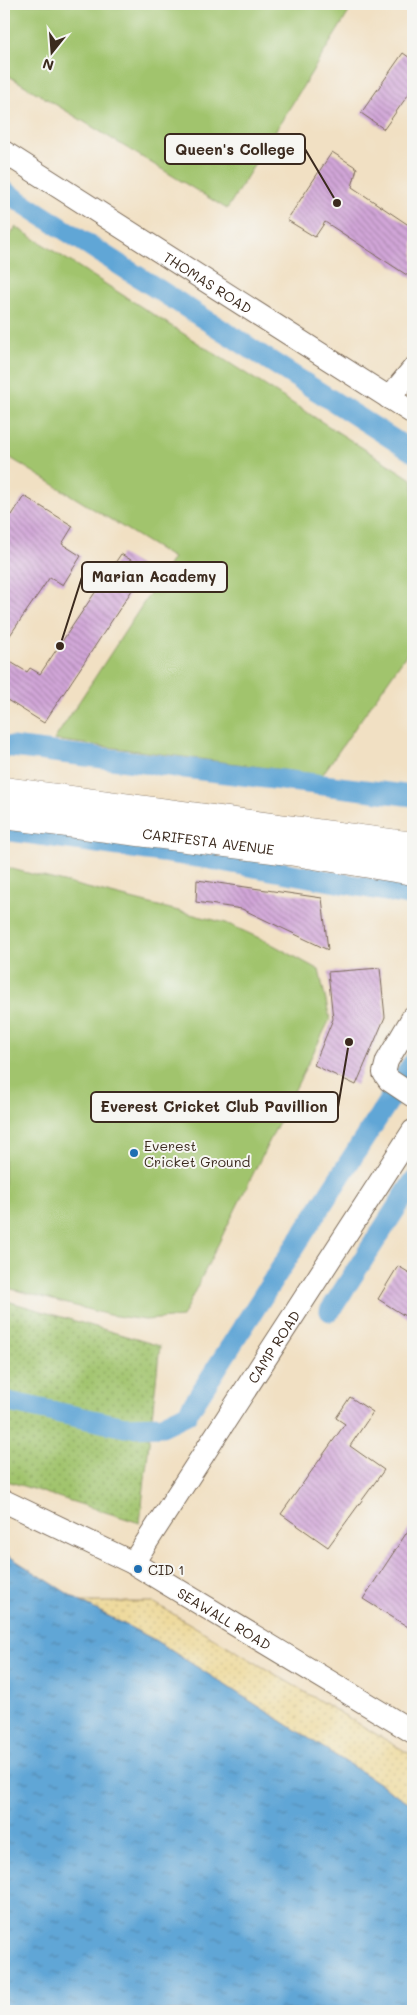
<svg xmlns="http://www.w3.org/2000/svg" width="417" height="2015" viewBox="0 0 417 2015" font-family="Mali,sans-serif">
<defs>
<pattern id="grass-dots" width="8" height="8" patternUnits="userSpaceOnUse" patternTransform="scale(1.25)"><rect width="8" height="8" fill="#a1c46d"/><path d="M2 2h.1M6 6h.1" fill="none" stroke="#849f59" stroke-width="1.8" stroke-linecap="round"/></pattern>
<pattern id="sand-dots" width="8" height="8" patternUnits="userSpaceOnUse" patternTransform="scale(1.25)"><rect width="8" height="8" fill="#eeda9e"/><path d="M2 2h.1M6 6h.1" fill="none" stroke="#cdbb88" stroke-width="1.8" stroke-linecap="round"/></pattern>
<pattern id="water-ripples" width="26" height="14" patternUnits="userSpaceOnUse" patternTransform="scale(1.25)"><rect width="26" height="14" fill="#61a6d6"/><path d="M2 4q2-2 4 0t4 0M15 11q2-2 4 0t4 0" fill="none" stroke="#5187ad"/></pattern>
<pattern id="building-back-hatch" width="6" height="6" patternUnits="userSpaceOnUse" patternTransform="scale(1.25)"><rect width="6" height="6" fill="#d1a6d8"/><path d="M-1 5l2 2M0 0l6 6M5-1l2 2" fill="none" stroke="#ab87af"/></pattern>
</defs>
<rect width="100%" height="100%" fill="#f6f6f2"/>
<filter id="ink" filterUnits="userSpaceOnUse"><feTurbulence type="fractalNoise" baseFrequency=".02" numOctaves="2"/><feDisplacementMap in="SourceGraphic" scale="10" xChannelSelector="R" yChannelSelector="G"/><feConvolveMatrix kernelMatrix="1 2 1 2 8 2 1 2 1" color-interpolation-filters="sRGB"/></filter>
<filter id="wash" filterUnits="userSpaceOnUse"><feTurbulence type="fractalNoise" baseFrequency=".0096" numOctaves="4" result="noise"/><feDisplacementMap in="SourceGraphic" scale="20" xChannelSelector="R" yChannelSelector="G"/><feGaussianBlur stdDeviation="1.12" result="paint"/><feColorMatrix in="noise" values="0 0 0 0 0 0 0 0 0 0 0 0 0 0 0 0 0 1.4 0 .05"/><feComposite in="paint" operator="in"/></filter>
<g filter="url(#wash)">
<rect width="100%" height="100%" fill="#f1e0c3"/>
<path fill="url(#grass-dots)" stroke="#6e7746" d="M4,1300L160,1346L140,1523L4,1480Z"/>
<path fill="url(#sand-dots)" stroke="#94825e" d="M81,1602H153L413,1756V1805L153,1639Z"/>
<path fill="#a1c46d" stroke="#6e7746" d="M4,4H354L227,209L4,73Z
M16,227L413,480V645L322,775L54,740L173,558L4,454V244Z
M4,867L226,923L268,942L319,970L330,1019L182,1317L145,1320L109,1315L4,1287Z"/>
<path fill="url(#water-ripples)" stroke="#4e687a" d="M4,1553L81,1602L153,1639L413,1805V2011H4Z"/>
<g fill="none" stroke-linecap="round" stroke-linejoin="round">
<path stroke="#61a6d6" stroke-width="21" d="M4,191L413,452
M4,746L413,796
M4,830L205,858L413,896
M330,1311L413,1182
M4,1401L125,1427L162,1426L187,1414L413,1063"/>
</g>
<g id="blocks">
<path fill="url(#building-back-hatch)" d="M403,53L413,60V88L384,129L361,113Z
M332,152L357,168L352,187L413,228V279L325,222L315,237L287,220Z
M24,496L73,526L62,544L81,556L63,585L50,577L4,644V510L12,515Z
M121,554L146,569L44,723L4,698V658L27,672L30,668L40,674Z
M197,880L322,898L328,950L242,909L196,902Z
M380,968L385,1017L356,1085L314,1065L333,1019L328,972Z
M398,1266L413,1275V1321L378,1299Z
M350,1397L373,1412L350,1446L384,1470L328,1547L281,1514L345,1424L336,1418Z
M413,1523V1630L363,1599Z"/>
</g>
</g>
<g filter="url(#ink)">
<use href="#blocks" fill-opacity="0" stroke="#7b6a58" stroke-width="1"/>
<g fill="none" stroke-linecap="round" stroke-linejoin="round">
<g stroke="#7b6a58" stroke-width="24">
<g id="minor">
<path id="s1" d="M4,152L413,413"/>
<path d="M389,398L413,369"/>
<path d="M413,1017L387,1061L384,1073L389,1080L413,1096"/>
<path id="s2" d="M4,1501L133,1563L413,1732"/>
<path id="s3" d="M133,1563L413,1131"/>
</g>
</g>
<g stroke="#7b6a58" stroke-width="29">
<g id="major">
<path d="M4,791L413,846"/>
<path id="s4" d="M4,815L289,851L413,871"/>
</g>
</g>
<use href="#minor" stroke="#fff" stroke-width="22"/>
<use href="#major" stroke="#fff" stroke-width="28"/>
</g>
</g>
<g fill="#1f6fb2" stroke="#f6f6f2" stroke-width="2">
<circle cx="134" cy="1153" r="5"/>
<circle cx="138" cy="1569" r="5"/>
</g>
<g text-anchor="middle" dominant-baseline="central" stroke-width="4" stroke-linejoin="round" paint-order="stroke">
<g font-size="14" fill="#3b2a1e" stroke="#f6f6f2">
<text stroke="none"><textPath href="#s1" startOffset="242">THOMAS ROAD</textPath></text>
<text stroke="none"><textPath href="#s4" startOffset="206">CARIFESTA AVENUE</textPath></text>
<text stroke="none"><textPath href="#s3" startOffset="258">CAMP ROAD</textPath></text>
<text stroke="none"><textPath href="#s2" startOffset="250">SEAWALL ROAD</textPath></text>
</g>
<g font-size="14" fill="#3b2a1e" stroke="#f6f6f2" text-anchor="start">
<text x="144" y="1145">Everest<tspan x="144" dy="16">Cricket Ground</tspan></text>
<text x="148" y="1569">CID 1</text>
</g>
</g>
<path fill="none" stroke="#3b2a1e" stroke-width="2" d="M337 203L305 149M60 646L82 577M349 1042L338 1107"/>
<g fill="#3b2a1e" stroke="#f6f6f2" stroke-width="2">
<circle cx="337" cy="203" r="5"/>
<circle cx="60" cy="646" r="5"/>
<circle cx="349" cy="1042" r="5"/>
</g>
<g fill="#f6f6f2" stroke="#3b2a1e" stroke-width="2">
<rect x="165" y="134" width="140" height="30" rx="5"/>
<rect x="82" y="562" width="145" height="30" rx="5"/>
<rect x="91" y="1092" width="247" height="30" rx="5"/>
</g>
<g font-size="15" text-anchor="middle" font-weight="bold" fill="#3b2a1e">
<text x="235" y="155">Queen's College</text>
<text x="154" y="582">Marian Academy</text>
<text x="214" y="1112">Everest Cricket Club Pavillion</text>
</g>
<rect width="417" height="2015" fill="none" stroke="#f6f6f2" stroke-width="20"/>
<g transform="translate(52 52) rotate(197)" stroke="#f6f6f2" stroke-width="4" paint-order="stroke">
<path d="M0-4L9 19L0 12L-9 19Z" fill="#3b2a1e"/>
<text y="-8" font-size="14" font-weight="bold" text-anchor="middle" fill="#3b2a1e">N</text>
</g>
</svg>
